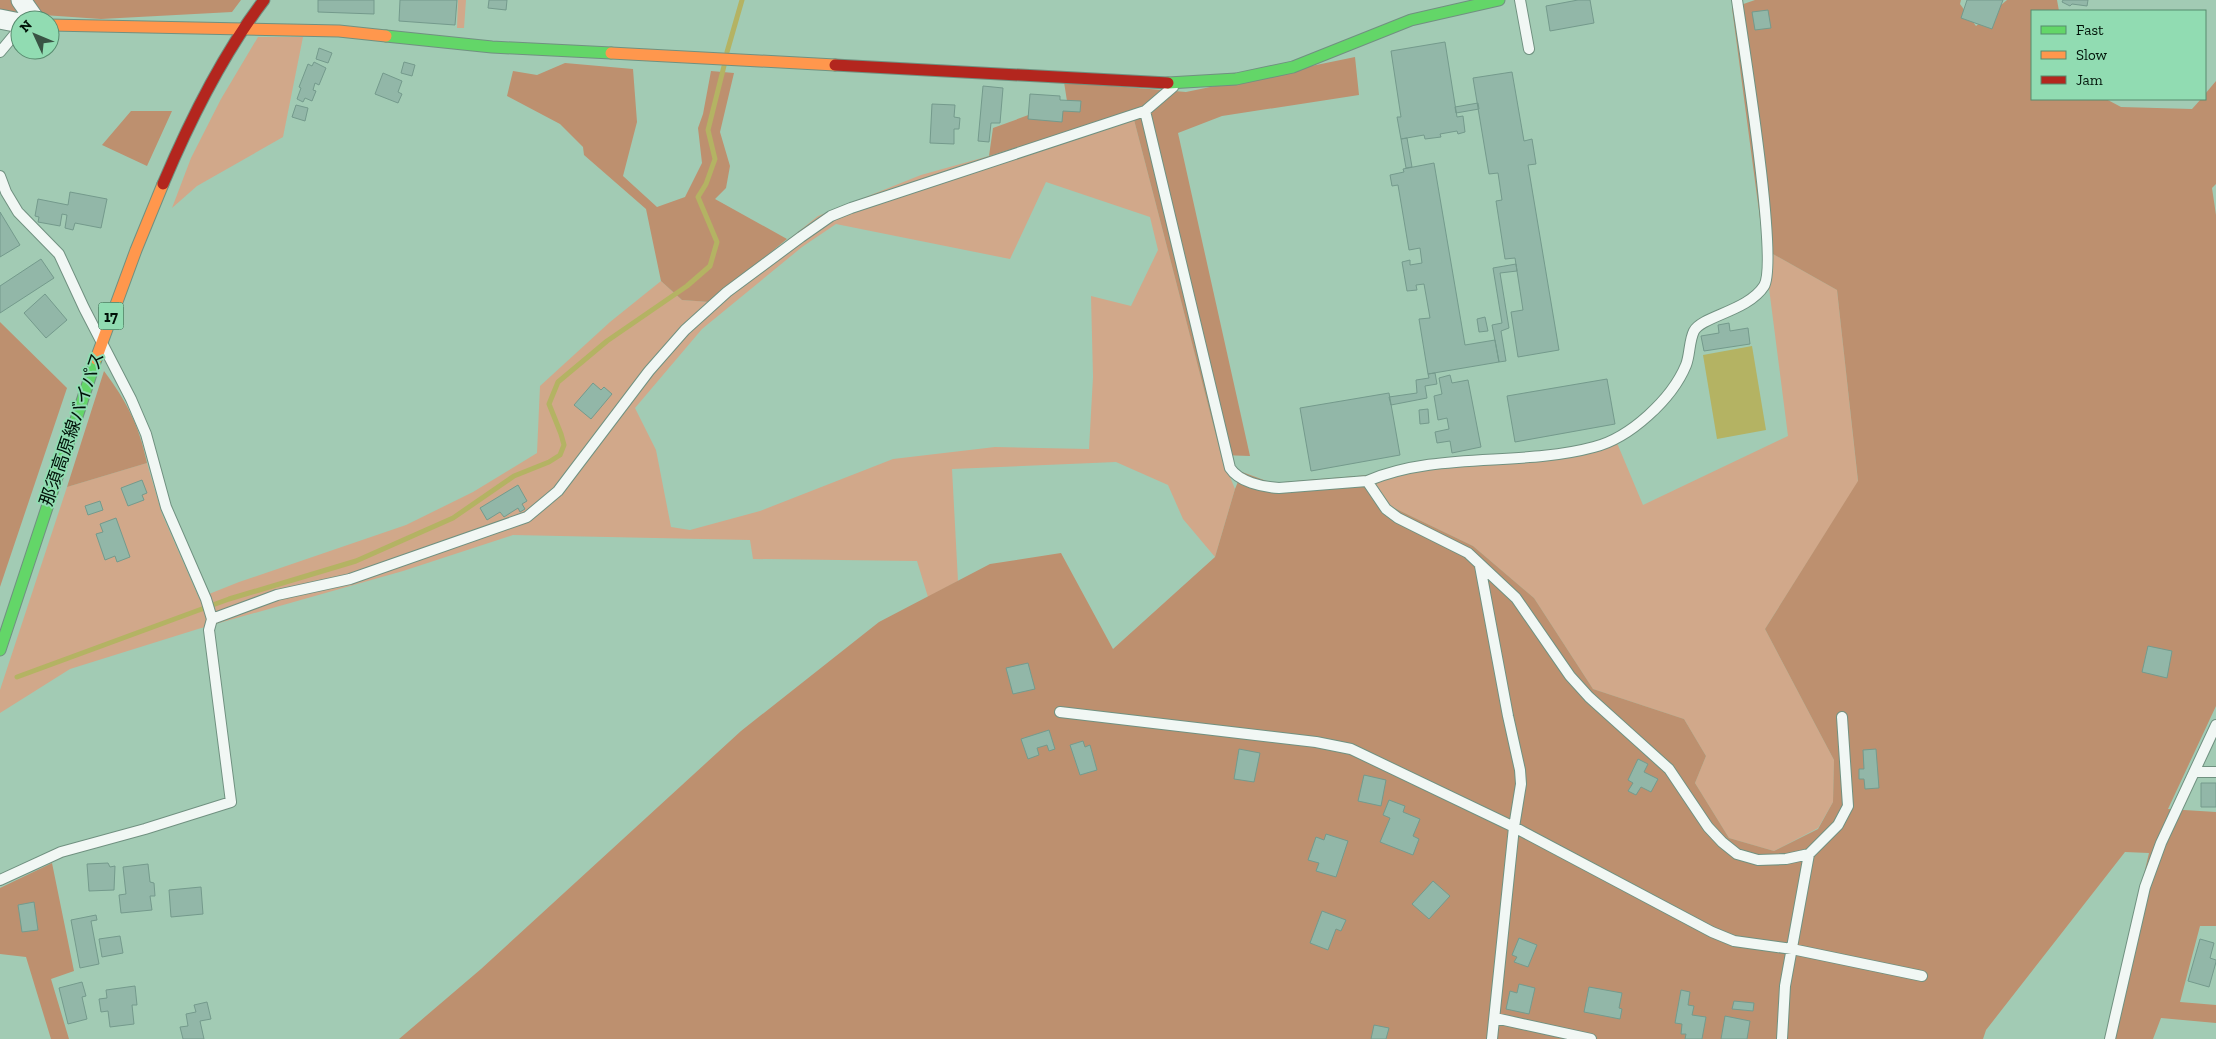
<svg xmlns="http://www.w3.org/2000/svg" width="2216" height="1039" viewBox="0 0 2216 1039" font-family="'Zilla Slab','Noto Sans JP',serif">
<rect width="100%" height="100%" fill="#a2cbb4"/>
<path fill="#d1a88a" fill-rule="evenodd" d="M458,0H466L464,28H457Z
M258,37H303L283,137L197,186L172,208L191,158L221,99Z
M1132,112L1221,455L1235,489L1215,557L1183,519L1168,485L1116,462L952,469L958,581L928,597L917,561L753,559L750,540L513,535L403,571L198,629L70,669L0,713V690L67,487L147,463L162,514L199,598L239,582L406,525L473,492L537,453L540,386L610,322L661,281L682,300L710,302L818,216L921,175L989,156ZM1046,182L1150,217L1158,250L1131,306L1091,296L1093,377L1089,449L995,447L893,459L760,511L690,530L671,527L656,450L635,408L702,329L802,247L836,224L1010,259Z
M1764,249L1837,290L1858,482L1765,629L1834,760L1833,802L1818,828L1774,851L1729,838L1695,783L1706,756L1684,719L1593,689L1534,598L1473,546L1390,506L1369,475L1411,463L1531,454L1617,443L1643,505L1788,436Z"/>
<path fill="#bd906f" d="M0,0H241L232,12L101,19L0,12Z
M1755,0H1961L1960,4L1976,26L2007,0H2057L2059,11H2032V99H2106L2121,107L2192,109L2201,99H2205V94L2216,81V184L2212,188L2216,215V706L2168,809L2216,812V926H2200L2180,1002L2216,1005V1023L2161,1018L2153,1039H2105L2149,853L2125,852L1986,1030L1983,1039H399L481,969L741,731L879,622L990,564L1061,553L1113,649L1215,557L1235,489L1242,472L1272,483L1369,475L1390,506L1473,546L1534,598L1593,689L1684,719L1706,756L1695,783L1729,838L1774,851L1818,829L1833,802L1834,760L1765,629L1858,481L1837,290L1764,249L1732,8Z
M1355,57L1359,95L1222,116L1178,133L1250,456L1221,455L1132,112L989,156L993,128L1067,101L1064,82L1186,92Z
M565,63L633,69L637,122L623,176L657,207L685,197L702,163L698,128L703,114L711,71L734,73L720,132L730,166L726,188L715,199L787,239L710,302L682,300L661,281L646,209L584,155L583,147L560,124L507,96L513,71L537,75Z
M131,111H172L147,166L102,145Z
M0,322L67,388L0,587Z
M104,371C127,402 139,425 147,463L67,487Z
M52,863L74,971L51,979L69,1039H51L26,957L0,954V888Z"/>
<path fill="#b4b363" d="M1752,346L1766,430L1717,439L1703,355Z"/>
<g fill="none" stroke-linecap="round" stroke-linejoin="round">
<path stroke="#b4b363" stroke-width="5" d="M727,52L742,0
M17,677L229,599L356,561L453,518L514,476L549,462L560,455L564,445L561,434L549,404L558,382L607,341L687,286L710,266L717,242L698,197L706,184L715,159L708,130L724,66"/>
</g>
<path fill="#92b7a8" stroke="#749a8c" d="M318,0H374V14L318,12Z
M400,0H457L455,25L399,21Z
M489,0H507L506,10L488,8Z
M1578,0H1590L1594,23L1550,31L1546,6Z
M1967,0H2003L1992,29L1961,18Z
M2063,0H2088L2087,6L2072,4L2070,6L2062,2Z
M1768,10L1771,28L1755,30L1752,12Z
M1445,42L1457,117L1463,116L1465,132L1458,134L1457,131L1440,134L1441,137L1425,139L1424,135L1401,139L1397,117H1401L1391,51Z
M319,48L332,53L328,63L316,59Z
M314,62L326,68L319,85L315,83L313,90L316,91L312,101L305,98L303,102L297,99L301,88L299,87L308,64L312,66Z
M404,62L415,65L412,76L401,73Z
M1512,72L1524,141L1532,139L1536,164L1528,165L1559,350L1518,357L1511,312L1523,310L1515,258L1505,259L1496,201L1502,200L1498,173L1489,174L1473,78Z
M383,73L402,81L398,92L402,94L398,103L375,94Z
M983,86L1003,88L1000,123H991L989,142L978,141Z
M1030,94L1060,96V100L1081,101L1080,112L1063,111L1062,122L1028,119Z
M1478,103L1479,109L1456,113L1455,107Z
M932,104L955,105L954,117L960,118L959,129H954V144L930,143Z
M296,105L308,108L305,121L292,117Z
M1407,138L1412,167L1406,168L1401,139Z
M1434,163L1465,345L1495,340L1499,362L1428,374L1419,319L1430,318L1424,284L1416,285L1417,290L1407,291L1402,262L1410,260V265L1422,263L1420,248L1409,250L1398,185L1392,186L1390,175L1404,172L1403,169Z
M70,192L107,199L101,228L75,223L73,230L65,228L67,215L62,214L60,226L38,222L39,217L35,216L38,199L68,205Z
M0,212L20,245L0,257Z
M41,259L54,278L0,313V286Z
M1516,264L1517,271L1500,273L1509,328L1501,331L1506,361L1499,362L1492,325L1502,323L1493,268Z
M45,294L67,320L46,338L24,313Z
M1485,317L1488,331L1479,332L1477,319Z
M1729,323L1730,331L1748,328L1750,344L1704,351L1701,336L1719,333L1718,325Z
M1435,373L1437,384L1425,386L1427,398L1391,405L1389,397L1417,393L1416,380L1429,378L1428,374Z
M1450,375L1452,383L1468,380L1481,447L1452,453L1450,441L1437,443L1435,432L1449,429L1447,418L1438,420L1434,396L1442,394L1439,378Z
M1607,379L1615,424L1515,442L1507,396Z
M593,383L601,390L604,387L612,394L591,419L574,405Z
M1389,393L1400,455L1311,471L1300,408Z
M1428,409L1429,423L1420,424L1419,410Z
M142,480L147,493L142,495L144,500L128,506L121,488Z
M518,485L527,501L522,504L525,509L520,512L518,508L504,517L500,512L487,520L480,508Z
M100,501L103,510L88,515L85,506Z
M116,518L130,557L117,562L115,556L105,560L96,534L103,532L100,524Z
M2148,646L2172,651L2167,678L2142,672Z
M1028,663L1035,689L1013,694L1006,668Z
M1049,730L1055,749L1049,751L1047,745L1037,748L1039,755L1028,759L1021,739Z
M1083,741L1085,747L1090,745L1097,770L1080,775L1070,745Z
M1239,749L1260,753L1254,782L1234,779Z
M1876,749L1879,788L1865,789L1864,779H1859V769H1864L1863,750Z
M1638,759L1648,764L1644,772L1658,779L1651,792L1641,787L1636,795L1628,791L1633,783L1628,780Z
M1364,775L1386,780L1381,806L1358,801Z
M2201,783H2216V807H2201Z
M1389,800L1405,806L1403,812L1420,819L1413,836L1419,839L1413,855L1380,842L1390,818L1383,815Z
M1326,834L1348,841L1336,877L1316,871L1319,863L1308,860L1316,837L1324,840Z
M108,863L110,867L115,866L114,890L89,891L87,864Z
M148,864L150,882L154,883L155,896H150L152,910L121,913L119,895L126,894L123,867Z
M1433,881L1450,896L1429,919L1412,904Z
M201,887L203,914L171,917L169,890Z
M34,902L38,930L22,932L18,905Z
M1322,911L1346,920L1341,931L1336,929L1328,950L1310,943Z
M96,915L97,920L91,921L99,964L80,968L71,920Z
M120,936L123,953L102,957L99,939Z
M1519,938L1537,945L1528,967L1514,962L1517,957L1512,955Z
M2200,939L2214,943L2210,958L2216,960V962L2209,987L2188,981Z
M82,982L86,996L82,997L87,1019L68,1024L59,988Z
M1519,984L1535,988L1529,1014L1506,1009L1510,991L1517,993Z
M135,986L137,1005H132L134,1024L110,1027L108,1011L101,1012L99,999L107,998L106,990Z
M1589,987L1622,993L1619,1008L1622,1009L1620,1019L1584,1012Z
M1681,990L1690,992L1688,1005L1694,1006L1692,1015L1706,1017L1702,1039H1685L1686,1034H1681L1682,1024L1675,1023Z
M1734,1001L1754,1003L1753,1011L1732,1009Z
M207,1002L211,1019L200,1021L204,1039H183L180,1027L188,1026L186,1014L196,1012L194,1005Z
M1725,1016L1750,1021L1747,1039H1721Z
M1374,1025L1389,1028L1386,1039H1371Z"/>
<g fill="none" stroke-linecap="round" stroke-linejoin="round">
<g stroke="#709180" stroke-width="12">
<path id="lane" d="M1520,0L1529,49
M0,52L20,28
M1145,111L1230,468C1239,482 1262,487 1279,488L1367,481L1386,509L1398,518L1468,553L1516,598L1570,676L1589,697L1669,769L1708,827L1722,842L1737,854L1758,860L1786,859L1809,854L1838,825L1848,806L1842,717
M0,176L6,192L18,212L59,254L84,308L131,399L146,434L166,507L206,599L212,619L209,630L231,802L145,829L61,852L0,880
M1367,481C1438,451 1520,467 1594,447C1630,438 1672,399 1686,365C1690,355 1689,341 1694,331C1702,316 1748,311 1764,286C1779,261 1743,42 1737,0
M1480,566L1508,716L1520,770L1521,784L1514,827L1492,1039
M212,619L277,595L350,579L527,517L558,491L649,371L685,330L727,292L801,237L831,216L851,208L1145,111L1173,87
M1060,712L1316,742L1351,749L1514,827L1712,932L1734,941L1792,949L1922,976
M2194,772H2216
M1495,1018L1591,1039
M1782,1039L1785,986L1809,854
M2110,1039L2145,887L2161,843L2216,725"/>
</g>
<g stroke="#709180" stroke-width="21">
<path id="street" d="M21,0L35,20
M0,19L20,23"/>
</g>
<g stroke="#709180" stroke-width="13">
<path id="fast" d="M386,36L492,47L611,53
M1168,83L1236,79L1293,67L1411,20L1499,0
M0,650L96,359"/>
</g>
<g stroke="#709180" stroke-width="13">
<path id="slow" d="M50,25L339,31L386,36
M611,53L835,65
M96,359L136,250L163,184"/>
</g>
<g stroke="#709180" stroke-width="13">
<path id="jam" d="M835,65L1168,83
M163,184C190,120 222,55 264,0"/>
</g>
<use href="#lane" stroke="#f1f7f4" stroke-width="10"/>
<use href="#street" stroke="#f1f7f4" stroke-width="19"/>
<use href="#fast" stroke="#63d668" stroke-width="11"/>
<use href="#slow" stroke="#ff974d" stroke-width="11"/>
<use href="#jam" stroke="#b3261e" stroke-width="11"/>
</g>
<g text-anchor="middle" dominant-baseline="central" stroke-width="4" stroke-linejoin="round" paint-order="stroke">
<rect fill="#91dcb2" stroke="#2c4f3b" stroke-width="1" x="98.5" y="302.5" width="25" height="27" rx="4"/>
<g font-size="16" font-weight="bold" fill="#001208">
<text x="111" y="316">17</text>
</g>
<g font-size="18" fill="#001208" stroke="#91dcb2">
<text transform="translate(72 429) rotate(-71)">那須高原線バイパス</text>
</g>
</g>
<rect x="2031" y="10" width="175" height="90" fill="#91dcb2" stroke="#578b6e"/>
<rect x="2041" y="26" width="25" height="8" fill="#63d668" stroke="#578b6e"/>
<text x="2076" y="35" font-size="15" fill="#001208">Fast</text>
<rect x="2041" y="51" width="25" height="8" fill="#ff974d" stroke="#578b6e"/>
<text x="2076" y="60" font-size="15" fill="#001208">Slow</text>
<rect x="2041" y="76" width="25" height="8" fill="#b3261e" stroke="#578b6e"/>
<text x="2076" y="85" font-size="15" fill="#001208">Jam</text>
<g transform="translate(35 35) rotate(314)"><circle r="24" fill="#91dcb2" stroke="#578b6e"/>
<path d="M0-4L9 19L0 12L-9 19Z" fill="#395344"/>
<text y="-8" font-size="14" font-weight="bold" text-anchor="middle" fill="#001208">N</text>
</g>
</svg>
